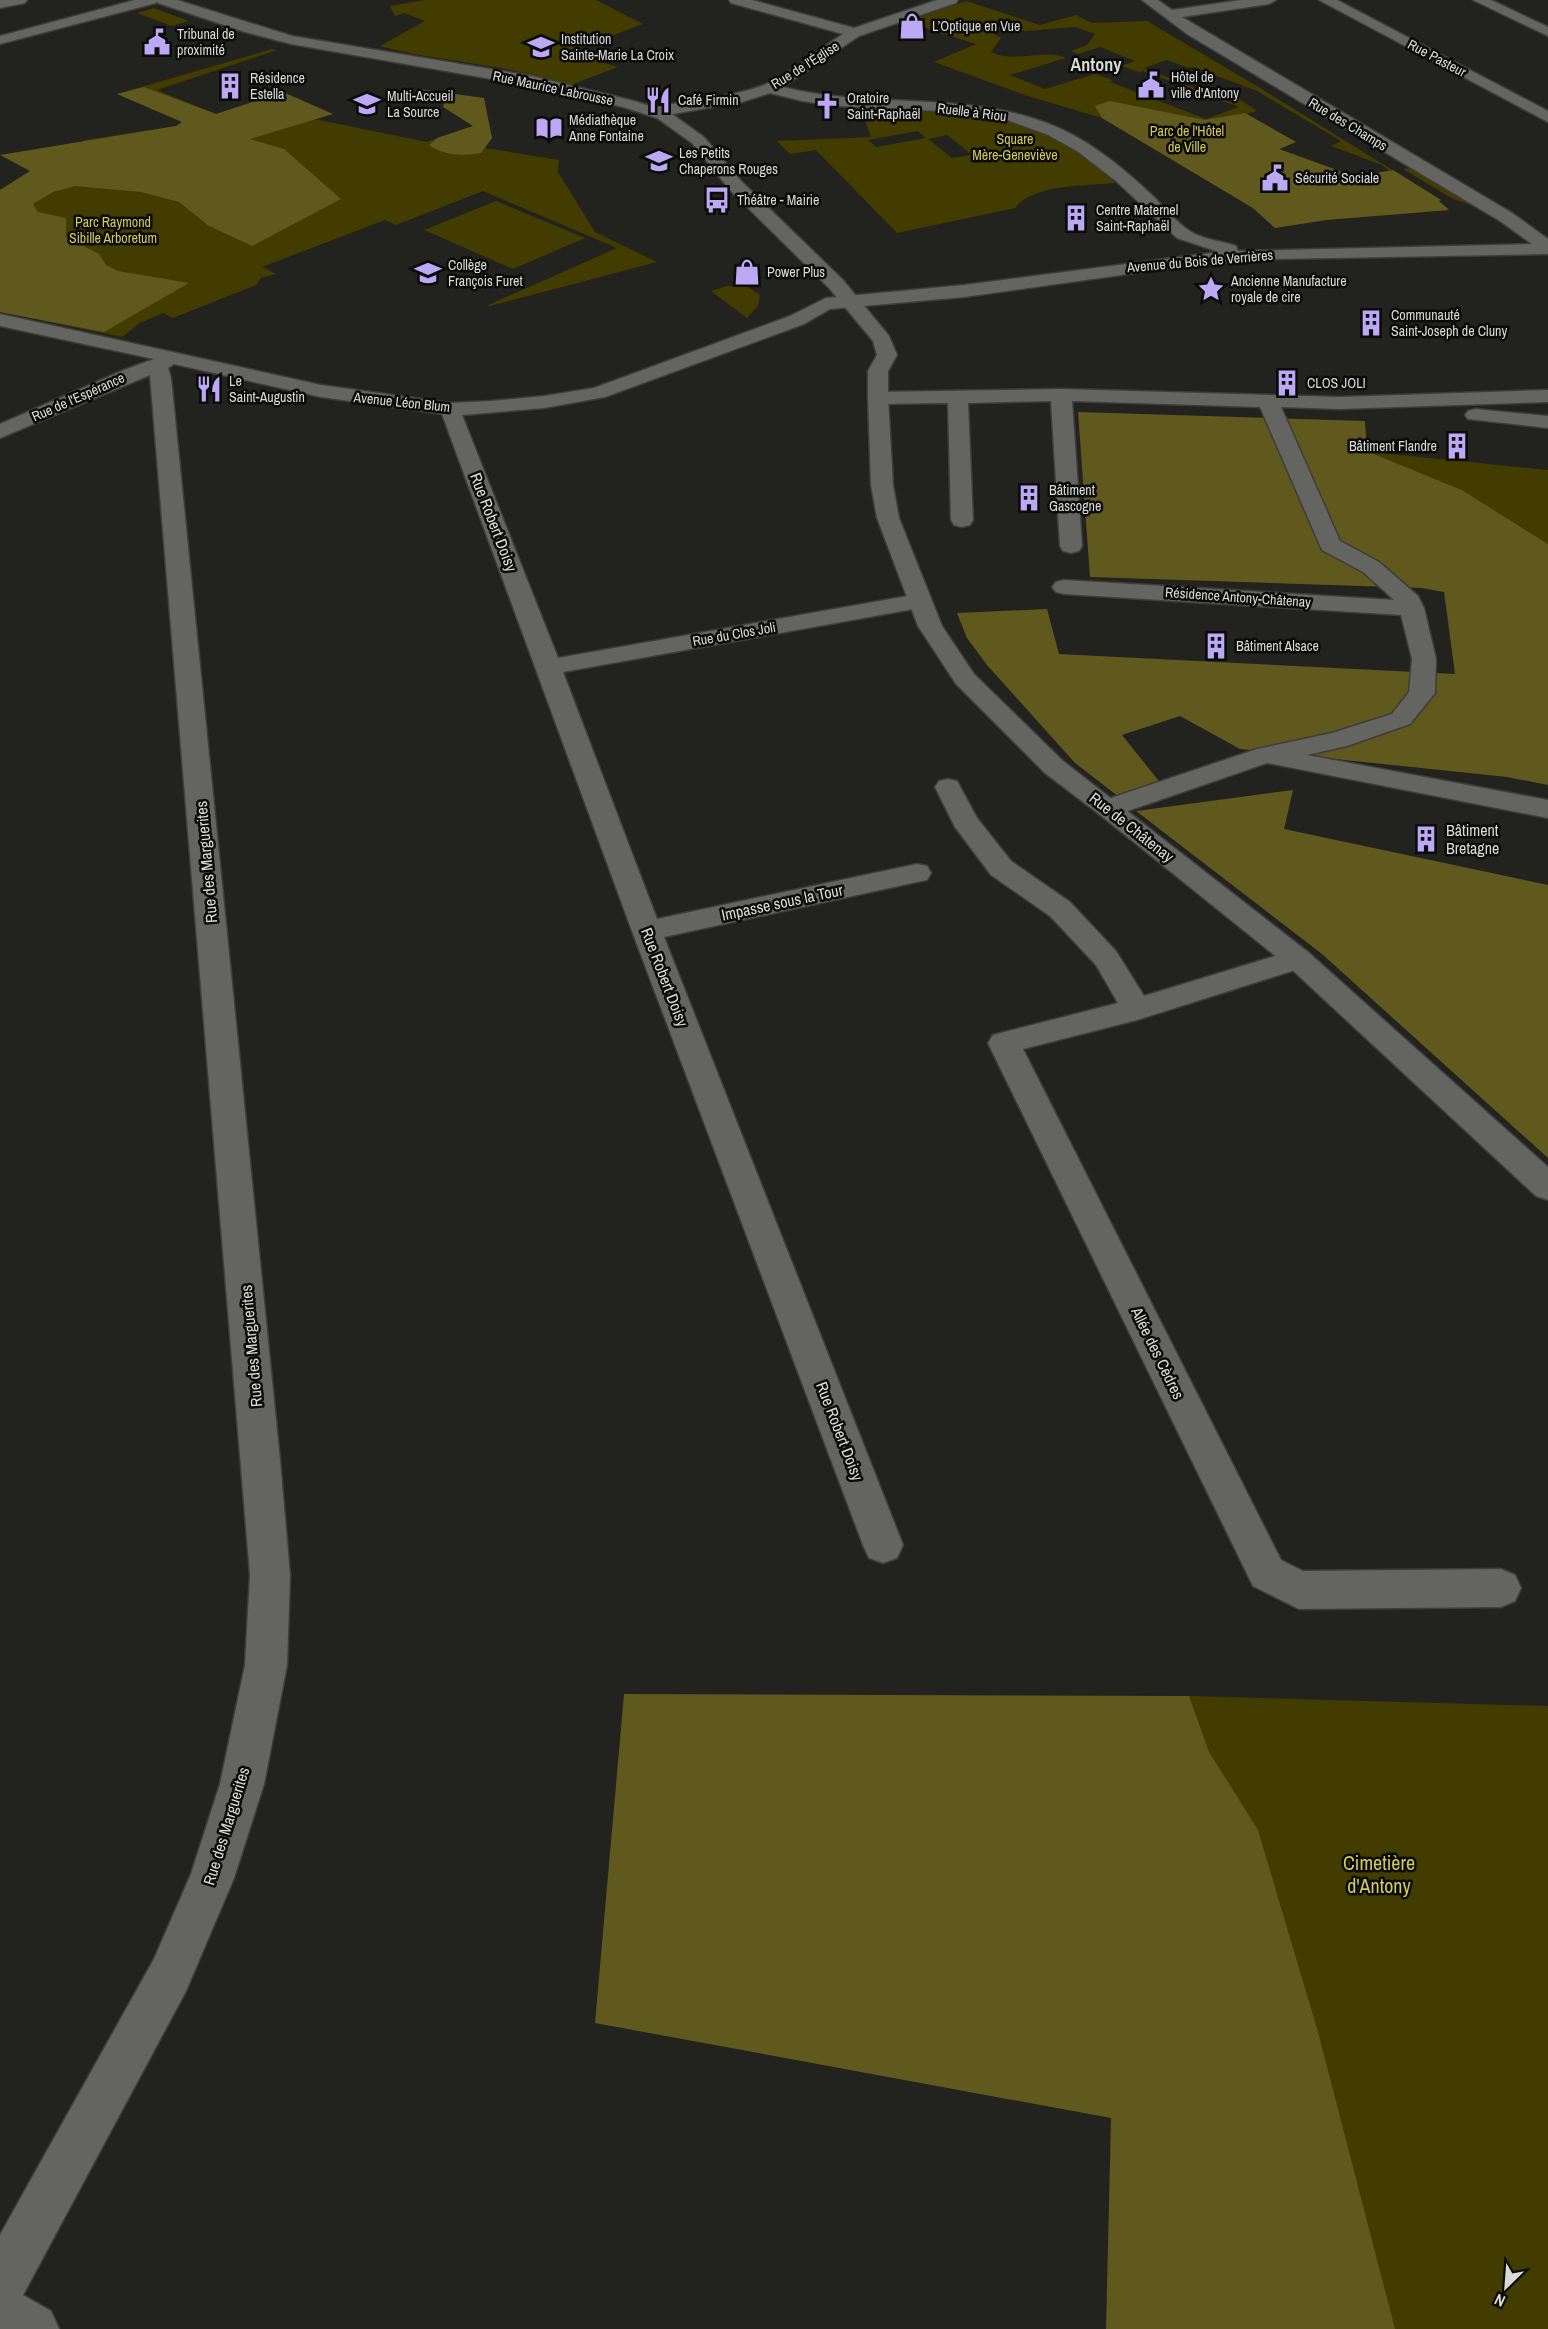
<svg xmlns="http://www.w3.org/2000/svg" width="1548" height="2329" viewBox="0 0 1548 2329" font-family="'Archivo Narrow',sans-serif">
<rect width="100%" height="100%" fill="#22221e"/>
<path fill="#423c01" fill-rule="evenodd" d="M425,0H596L643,24L568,52L618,67L568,86C509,63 441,63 380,46L425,21L404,13L395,16L390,6Z
M966,1L1040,25L1076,15L1092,23L1147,21L1260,88L1441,200L1439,201L1449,210L1326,220L1275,228L1253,208L1102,118L1028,96L934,62L976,44L906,22ZM1075,27L1095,34L1087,45L1071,51L1078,54L1100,47L1135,61L1121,66L1139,72L1143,71L1239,107L1206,119L1110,82L1113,80L1095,74L1045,89L1010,75L1066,58C1042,48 1015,64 991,52L1001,38L994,34L1000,29L1008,28L1025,31ZM1167,60L1188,68L1193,67L1257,91L1341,141L1331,146L1382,165L1389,171C1378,173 1366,173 1356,177L1279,149L1296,142L1246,114L1257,111L1239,99L1230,102L1144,68Z
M154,8L189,21L172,26L137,13Z
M272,49L277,50L157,90L216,114L221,113L314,119L427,142L473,126L459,116L485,109L492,138L485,148L559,160L558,172L595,232L657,262L490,306L488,305L617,248L483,191L396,225L385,220L262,267L276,274L261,278L256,285L173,318L163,313L140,323L122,337L0,312V190L85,140L176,126L182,122L117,94Z
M860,106C960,113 1040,106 1115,183C1086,186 1033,184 1015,208L897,233L816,150L790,154L777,141L871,137ZM918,131L926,138L876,147L868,140ZM947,135L971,154V155L952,158L928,139Z
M1413,168L1482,209L1453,199L1403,169Z
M496,201L585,238L513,269L424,230Z
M727,286L748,287L760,295L758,306L747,318L711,291Z
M1370,452L1548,470V544L1462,490Z
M1189,1696L1548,1706V2329H1257Z"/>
<path fill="#5f591e" d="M144,87L216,114L283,92L333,114L250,139L284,149L341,199L252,246L209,226L179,202L141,192L75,186L53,192L33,204L38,212L66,218V237L99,254L106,265L118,271L189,283L104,332L0,312V190L30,171L0,155L176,126L182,122L117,94Z
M419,89L484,98L492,138L481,153C462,156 445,156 429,145L437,138L473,126L443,107L444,102L436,95Z
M1110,101L1205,120L1245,113L1296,142L1279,149L1356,177C1368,173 1380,173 1393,170L1441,200L1439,201L1449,210L1326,220L1275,228L1253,208L1102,118L1095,106Z
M1078,412L1365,421L1367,451L1462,490L1548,544V785L1507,777L1240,749L1180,716L1122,735L1162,785L1123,800L1075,763L987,665L967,638L957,613L1047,609L1059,654L1455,674L1444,592L1421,588L1090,577Z
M1293,790L1284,829L1548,885V1158L1322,954L1136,811Z
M624,1694L1189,1696L1209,1752L1258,1830L1318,2032L1395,2329H1106L1111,2118L595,2023Z"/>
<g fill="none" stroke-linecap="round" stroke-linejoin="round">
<g stroke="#3d3d3a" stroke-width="3">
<path id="street" d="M0,0H27L25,3L0,8Z
M135,0H158L156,3L0,44V36Z
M729,0H752L854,28L937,0H958L956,3L859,36L783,87C869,109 960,91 1044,122C1086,137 1121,166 1153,196C1165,208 1177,224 1193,233C1206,240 1222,241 1236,246L1238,251L1532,244L1500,221L1187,34L1142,0H1158L1172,10L1241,0H1276L1269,4L1182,17L1512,213L1548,239V254L1276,259L1207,263L964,297L830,309L804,324L605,397L544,408L462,415L558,658L919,594L927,596L931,601L927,606L919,608L563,672L657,919L917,864L927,866L931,873L927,880L917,882L664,937L903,1545L897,1558L883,1563L869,1558L863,1545L632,931L442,414L321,397L174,364L168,368L171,378L280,1460L290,1575L287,1665L264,1784L234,1878L186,1991L23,2295L51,2311L59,2329H0V2235L154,1959L191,1874L220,1784L245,1665L250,1575L150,375L0,438V424L124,370L154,359L0,326V314L321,385L450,403L491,401L544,396L594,388L790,316L826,298L964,285L1219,252L1177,238L1116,181L1077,151L1048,135L1004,119L939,111L836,106L802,101L770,93L742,102L655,117L649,115L647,112L649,109C687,99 727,99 764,85C792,73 817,51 843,34L731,3Z
M1319,0H1337L1548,111V122Z
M1473,0H1491L1548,27V36Z
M1061,389L1339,397L1548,390V402L1339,409L1281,407L1340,541L1379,562L1418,596L1424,608L1436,659L1435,693L1410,724L1347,746L1307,755L1548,800V818L1267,763L1119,814L1109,817L1099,814L1095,808L1099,802L1257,749L1332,733L1392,714L1409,692L1412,659L1401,615L1064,594L1056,592L1052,587L1056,582L1064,580L1394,600L1363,572L1322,550L1260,407L1072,401L1082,546L1079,551L1071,553L1063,551L1060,546L1051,401L968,403L973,520L970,525L962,527L954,525L951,520L948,403L878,404L871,402L868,398L871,394L878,392Z
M1475,409L1548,416V428L1468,419L1465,415L1468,411Z
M948,779L957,781L977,818L1011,861L1070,902L1116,951L1144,996L1298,949L1308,952L1313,959L1308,966L1137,1020L1023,1049L1281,1560L1303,1571L1501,1569L1515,1575L1521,1588L1515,1601L1501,1607L1299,1609L1253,1586L988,1043L993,1035L1118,1003L1096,965L1050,916L991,875L955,827L935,787L939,781Z"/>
</g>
<g stroke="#3d3d3a" stroke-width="3">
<path id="secondary" d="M156,0H177L292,36L532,76L634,101L669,112L704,137L742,182L843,280L889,336L897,355L888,371V398L893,485L899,518L942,626L974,674L1063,761L1308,952L1548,1167V1200L1536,1196L1288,966L1099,814L1045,773L956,684L918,626L877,518L871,485L868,398V371L877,355L873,341L829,288L730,190L692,143L657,118L623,107L532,86L291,44L245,32L158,3Z"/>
</g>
<use href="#street" fill="#646460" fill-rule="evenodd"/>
<use href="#secondary" fill="#646460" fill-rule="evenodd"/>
</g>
<defs>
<g id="shop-bare" transform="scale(2.07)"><path d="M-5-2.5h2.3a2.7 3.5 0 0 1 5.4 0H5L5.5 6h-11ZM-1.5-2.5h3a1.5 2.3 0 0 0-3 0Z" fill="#bca9f5" stroke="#0b0b0a" stroke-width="2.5" paint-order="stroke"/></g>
<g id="civic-bare" transform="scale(2.07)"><path d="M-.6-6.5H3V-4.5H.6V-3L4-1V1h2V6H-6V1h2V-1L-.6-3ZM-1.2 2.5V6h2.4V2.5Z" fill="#bca9f5" stroke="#0b0b0a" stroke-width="2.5" paint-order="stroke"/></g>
<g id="school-bare" transform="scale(2.07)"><path d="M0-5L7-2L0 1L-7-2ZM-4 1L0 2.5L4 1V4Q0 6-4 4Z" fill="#bca9f5" stroke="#0b0b0a" stroke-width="2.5" paint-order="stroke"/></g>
<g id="building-bare" transform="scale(2.07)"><path d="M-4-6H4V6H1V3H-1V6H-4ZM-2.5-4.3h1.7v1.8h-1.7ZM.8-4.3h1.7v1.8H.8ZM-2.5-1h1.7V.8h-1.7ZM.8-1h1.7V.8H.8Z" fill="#bca9f5" stroke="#0b0b0a" stroke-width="2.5" paint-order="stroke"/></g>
<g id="restaurant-bare" transform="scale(2.07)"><path d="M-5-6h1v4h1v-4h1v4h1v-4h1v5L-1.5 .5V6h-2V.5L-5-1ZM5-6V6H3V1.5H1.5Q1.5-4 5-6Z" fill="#bca9f5" stroke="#0b0b0a" stroke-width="2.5" paint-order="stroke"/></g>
<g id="church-bare" transform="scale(2.07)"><path d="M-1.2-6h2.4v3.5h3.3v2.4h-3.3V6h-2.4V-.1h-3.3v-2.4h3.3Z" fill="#bca9f5" stroke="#0b0b0a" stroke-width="2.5" paint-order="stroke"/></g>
<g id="library-bare" transform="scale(2.07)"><path d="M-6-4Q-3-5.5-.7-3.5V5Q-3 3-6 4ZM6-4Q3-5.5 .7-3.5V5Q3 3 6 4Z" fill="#bca9f5" stroke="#0b0b0a" stroke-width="2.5" paint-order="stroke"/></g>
<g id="bus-bare" transform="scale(2.07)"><path d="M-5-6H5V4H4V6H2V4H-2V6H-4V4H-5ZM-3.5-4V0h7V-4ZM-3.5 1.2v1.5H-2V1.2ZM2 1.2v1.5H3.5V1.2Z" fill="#bca9f5" stroke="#0b0b0a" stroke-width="2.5" paint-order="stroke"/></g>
<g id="sight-bare" transform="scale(2.07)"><path d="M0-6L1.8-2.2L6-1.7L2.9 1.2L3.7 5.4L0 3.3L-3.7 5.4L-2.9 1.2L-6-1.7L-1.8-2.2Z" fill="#bca9f5" stroke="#0b0b0a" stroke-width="2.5" paint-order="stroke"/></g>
</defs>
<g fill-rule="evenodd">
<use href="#shop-bare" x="912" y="26"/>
<use href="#civic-bare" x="157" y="42"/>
<use href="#school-bare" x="541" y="47"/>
<use href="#civic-bare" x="1151" y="85"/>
<use href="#building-bare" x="230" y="86"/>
<use href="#restaurant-bare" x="658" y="100"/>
<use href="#school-bare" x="367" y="104"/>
<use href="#church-bare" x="827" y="106"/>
<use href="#library-bare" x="549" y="128"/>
<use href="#school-bare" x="659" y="161"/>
<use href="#civic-bare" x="1275" y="178"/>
<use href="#bus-bare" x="717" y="200"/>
<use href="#building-bare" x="1076" y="218"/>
<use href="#shop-bare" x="747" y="272"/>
<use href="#school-bare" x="428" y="273"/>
<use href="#sight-bare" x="1211" y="289"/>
<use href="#building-bare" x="1371" y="323"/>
<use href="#building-bare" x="1287" y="383"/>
<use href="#restaurant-bare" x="209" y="389"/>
<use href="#building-bare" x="1457" y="446"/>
<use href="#building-bare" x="1029" y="498"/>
<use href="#building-bare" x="1216" y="646"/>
<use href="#building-bare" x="1426" y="839"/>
</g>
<g text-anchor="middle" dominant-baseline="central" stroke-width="5" stroke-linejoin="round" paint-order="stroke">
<g font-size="14" fill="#dadad8" stroke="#0b0b0a" text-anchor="start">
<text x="932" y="26">L’Optique en Vue</text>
<text x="177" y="34">Tribunal de<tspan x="177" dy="16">proximité</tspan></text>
<text x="561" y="39">Institution<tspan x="561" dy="16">Sainte-Marie La Croix</tspan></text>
<text x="1171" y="77">Hôtel de<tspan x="1171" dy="16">ville d'Antony</tspan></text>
<text x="250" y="78">Résidence<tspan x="250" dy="16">Estella</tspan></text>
<text x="387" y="96">Multi-Accueil<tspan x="387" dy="16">La Source</tspan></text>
<text x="847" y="98">Oratoire<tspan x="847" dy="16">Saint-Raphaël</tspan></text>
<text x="678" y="100">Café Firmin</text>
<text x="569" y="120">Médiathèque<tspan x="569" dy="16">Anne Fontaine</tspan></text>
<text x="679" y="153">Les Petits<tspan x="679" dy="16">Chaperons Rouges</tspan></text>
<text x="1295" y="178">Sécurité Sociale</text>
<text x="737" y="200">Théâtre - Mairie</text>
<text x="1096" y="210">Centre Maternel<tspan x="1096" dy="16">Saint-Raphaël</tspan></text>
<text x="448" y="265">Collège<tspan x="448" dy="16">François Furet</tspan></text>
<text x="767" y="272">Power Plus</text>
<text x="1231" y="281">Ancienne Manufacture<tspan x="1231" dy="16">royale de cire</tspan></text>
<text x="1391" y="315">Communauté<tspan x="1391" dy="16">Saint-Joseph de Cluny</tspan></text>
<text x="229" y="381">Le<tspan x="229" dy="16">Saint-Augustin</tspan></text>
<text x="1307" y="383">CLOS JOLI</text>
<text x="1437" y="446" text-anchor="end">Bâtiment Flandre</text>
<text x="1049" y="490">Bâtiment<tspan x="1049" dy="16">Gascogne</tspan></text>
<text x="1236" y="646">Bâtiment Alsace</text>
</g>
<g font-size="14" fill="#dadad8" stroke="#0b0b0a">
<text transform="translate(1437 58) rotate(28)">Rue Pasteur</text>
<text transform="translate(805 65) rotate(-32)">Rue de l'Église</text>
<text transform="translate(553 88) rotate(12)">Rue Maurice Labrousse</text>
<text transform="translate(972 112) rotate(7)">Ruelle à Riou</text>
<text transform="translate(1348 124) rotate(31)">Rue des Champs</text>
<text transform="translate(1200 261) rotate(-5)">Avenue du Bois de Verrières</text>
<text transform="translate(78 397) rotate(-24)">Rue de l'Espérance</text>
<text transform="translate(402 402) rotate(6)">Avenue Léon Blum</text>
<text transform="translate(1238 597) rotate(4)">Résidence Antony-Châtenay</text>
<text transform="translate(734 634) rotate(-10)">Rue du Clos Joli</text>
</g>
<g font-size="14" fill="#d4c95e" stroke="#0b0b0a">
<text x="1187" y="131">Parc de l'Hôtel<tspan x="1187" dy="16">de Ville</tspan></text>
<text x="1015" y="139">Square<tspan x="1015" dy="16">Mère-Geneviève</tspan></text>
<text x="113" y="222">Parc Raymond<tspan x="113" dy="16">Sibille Arboretum</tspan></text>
</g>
<g font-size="16" fill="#dadad8" stroke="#0b0b0a">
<text transform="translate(494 522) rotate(69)">Rue Robert Doisy</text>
<text transform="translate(1132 827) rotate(38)">Rue de Châtenay</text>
<text transform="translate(206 862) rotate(-95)">Rue des Marguerites</text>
<text transform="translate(782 902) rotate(-12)">Impasse sous la Tour</text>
<text transform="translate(665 977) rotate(69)">Rue Robert Doisy</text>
<text transform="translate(251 1346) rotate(-95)">Rue des Marguerites</text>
<text transform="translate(1158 1353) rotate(64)">Allée des Cèdres</text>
<text transform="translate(840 1431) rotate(69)">Rue Robert Doisy</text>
<text transform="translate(226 1826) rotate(-73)">Rue des Marguerites</text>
</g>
<g font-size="16" fill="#dadad8" stroke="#0b0b0a" text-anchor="start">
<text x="1446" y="830">Bâtiment<tspan x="1446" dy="18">Bretagne</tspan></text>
</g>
<g font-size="18" font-weight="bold" fill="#dadad8" stroke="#0b0b0a">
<text x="1096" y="64">Antony</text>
</g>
<g font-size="20" fill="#d4c95e" stroke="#0b0b0a">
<text x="1379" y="1862">Cimetière<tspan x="1379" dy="23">d'Antony</tspan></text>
</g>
</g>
<g transform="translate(1506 2287) rotate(205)" stroke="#0b0b0a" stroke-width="4.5" paint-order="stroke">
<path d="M0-4.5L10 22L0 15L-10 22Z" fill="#dadad8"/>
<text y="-9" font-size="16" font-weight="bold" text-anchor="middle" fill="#dadad8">N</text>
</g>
</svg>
